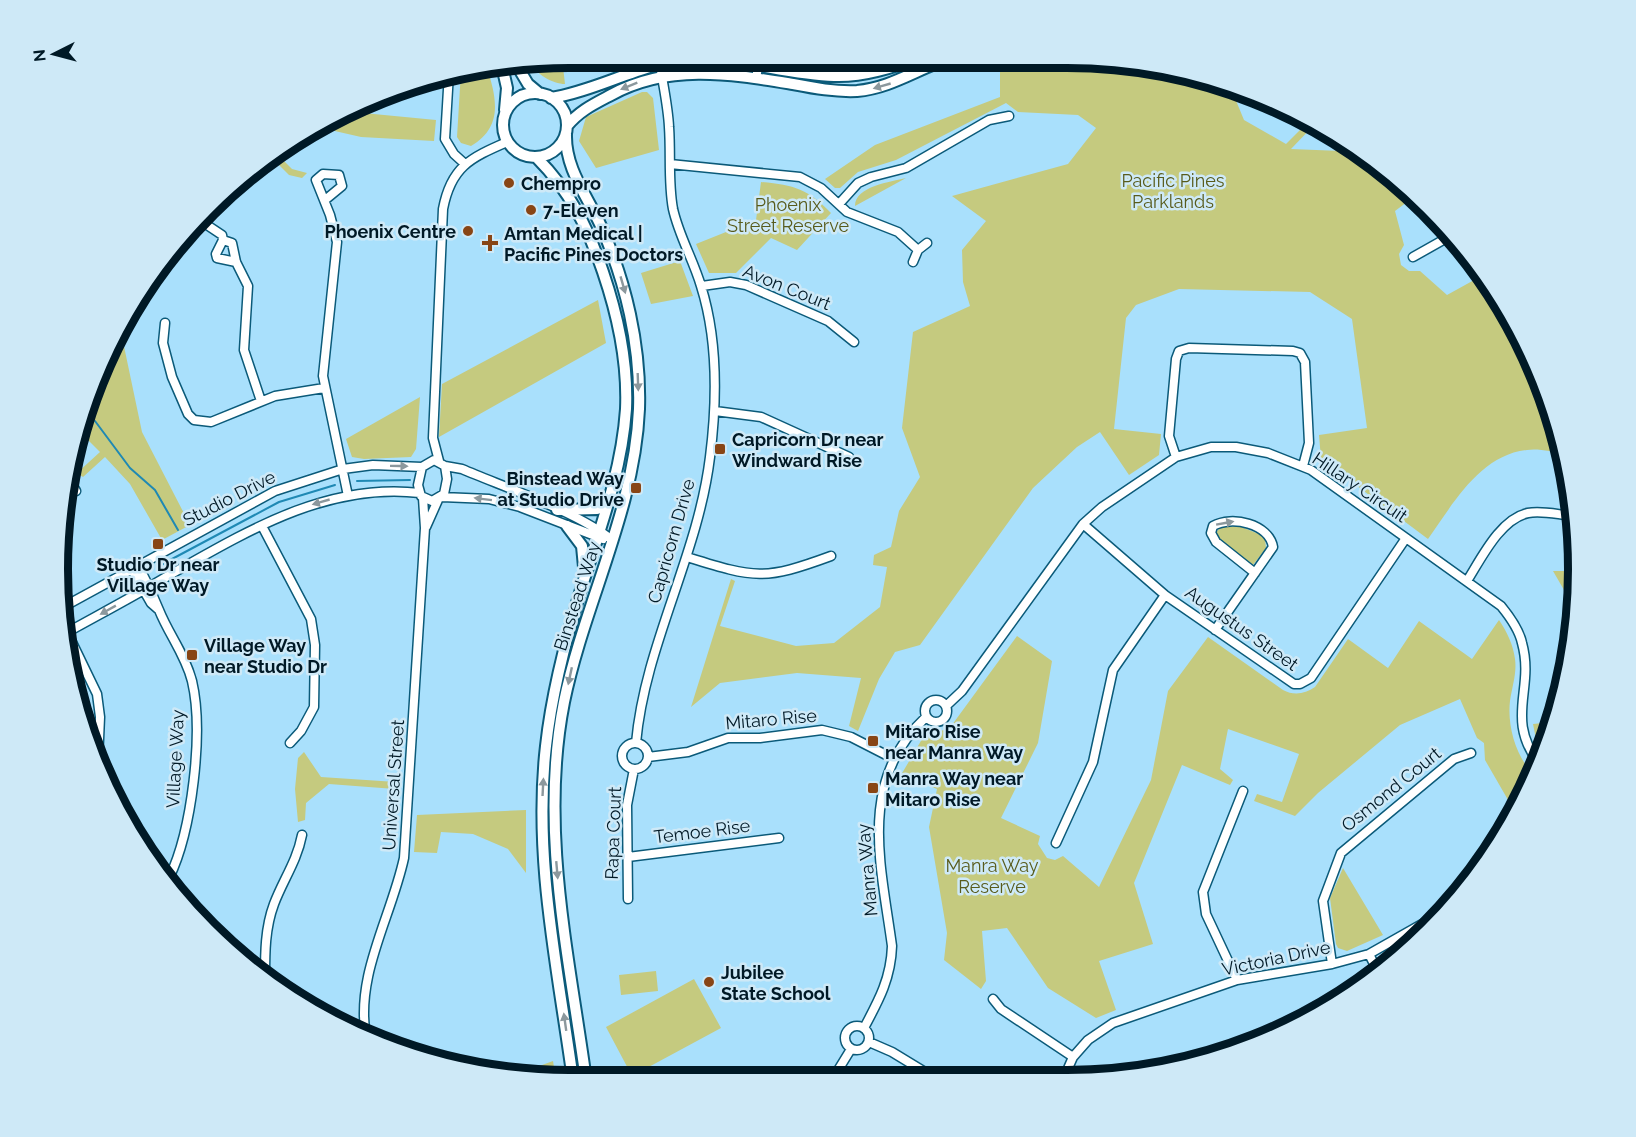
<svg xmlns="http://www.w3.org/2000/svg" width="1636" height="1137" viewBox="0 0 1636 1137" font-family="Raleway,sans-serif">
<rect width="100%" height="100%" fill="#a9e0fc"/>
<path fill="#c5ca7f" d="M1035,57H1068L1167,67L1232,91L1244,120L1286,144L1310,120L1316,123L1291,149L1341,151L1340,138L1415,196L1395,211L1404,245L1399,254L1401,265L1409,271H1420L1447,295L1485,274L1493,285L1540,373L1564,453C1553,452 1538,448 1527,450C1480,455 1453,504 1428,539L1321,459L1319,435L1367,428L1352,319L1310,292L1179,289L1136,305L1126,318L1114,429L1161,434L1159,455L1129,475L1100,432L1077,447L1033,488L920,645L895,652L879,679L858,731L849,726L861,678L797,673L720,683L691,707L731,579L735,581L720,626L796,646L834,643L880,607L887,567L873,565L874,555L891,547L899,511L920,477L902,428L913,332L970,306L963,282L962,250L986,221L952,196L1068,164L1096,128L1078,115L1018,112L1006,103L896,160L858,172L840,188H835L825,179L875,145L1000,97V61Z
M562,58L565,84C553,84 535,74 531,62Z
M487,68C497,99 503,127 471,146L461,143L457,137L461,71Z
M642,92H647L653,98L659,150L596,168L579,141L586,117Z
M353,112L436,120L434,141L361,137L326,129L312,131Z
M275,152L292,169L307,173L302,178L289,175L270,156Z
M906,178L855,206C855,186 891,182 906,178Z
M761,182C794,185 808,189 831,213L797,250L771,238L736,273H709L696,244L756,220Z
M192,224L196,226L174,259L151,284L184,232Z
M680,261L693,296L651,304L641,273Z
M598,300L606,343L439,437L442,384Z
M121,332L142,432L190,525L162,540L130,484L105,457L83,477L77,473L100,452L80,432L96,372Z
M420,397L416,449L411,457L364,459L352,457L346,439Z
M1239,526L1259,534L1265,539L1266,548L1253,565L1221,540L1216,533L1220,527Z
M1553,571H1579L1575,609Z
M1499,620C1507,632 1513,644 1515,659C1517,673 1512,687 1510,701C1507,726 1516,757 1534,775L1515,812L1485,760L1484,743L1477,738L1460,699L1400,725L1318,793L1295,816L1254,801L1257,794L1282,802L1299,754L1228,729L1220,769L1233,780L1230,785L1182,765L1134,883L1153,944L1099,961L1116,1010L1096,1018L1048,988L1007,928L982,931L986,981L981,989L944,960L947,933L929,827L937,789L901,775L925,734L949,729L1017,636L1052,661L1038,743L1001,818L1040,836L1038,844L1047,858L1055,860L1063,856L1099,887L1151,780L1168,691L1208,637L1283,690C1294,696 1305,694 1315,687L1348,639L1388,668L1419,621L1472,659Z
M1553,722L1544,752L1536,739L1533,724Z
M304,752L321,777L396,782L395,789L329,784L306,803L305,820L298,822L295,789L298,758Z
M526,810V873L508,849L473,834L441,832L437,853L414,852L417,815Z
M1343,868L1383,935L1347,951L1338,948L1336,944L1330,898Z
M656,971L658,991L621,995L619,975Z
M694,979L721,1028L632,1076L606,1027Z
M1263,1038L1167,1070L1140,1073Z
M553,1061L556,1079L509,1074L523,1072Z"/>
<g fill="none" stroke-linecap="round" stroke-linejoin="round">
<path stroke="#1f89b4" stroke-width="2" d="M95,421L130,468L155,490L178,530
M357,481L410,480
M157,567L279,502L335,485"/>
<g stroke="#0b5a79" stroke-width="11">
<path id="minor" d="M449,73L445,139L454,154L465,164
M756,78L760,57
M423,80L448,83
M670,164L800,177L821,188L847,212L898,232L918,250
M325,200L342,186L339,175L323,174L316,180L330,215L337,242L323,376L348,496
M839,204L858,183L871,177L906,168L989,120L1009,116
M198,219L222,235L223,240
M1413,257L1452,235
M236,262L217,258L216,254L223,240L232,243L236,262L248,286L244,350L261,401
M913,262L918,250L927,243
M702,286L730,282L746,285L828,321L854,342
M165,323L163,343L172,377L188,414L194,420L211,422L275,396L324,388
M715,411L761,417L849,457
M1176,457L1169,436L1176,359L1179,351L1189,348L1293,351L1300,353L1305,362L1309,443L1303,466
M434,460L445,466L447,479L444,494L432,501L421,496L418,485L422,467Z
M439,461L433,438L443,209C451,167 470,158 507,142
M445,466L462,469C504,487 578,512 612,540
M68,478L76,491
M442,497L489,499L520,507L603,539
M1083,524L1165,595L1294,684H1300L1311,678L1406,538
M262,526L311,619L315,645L314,707L301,731L290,743
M426,527L438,500
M687,557C755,578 763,581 831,556
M138,565C146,580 153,595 159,610C169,635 185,654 192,681C204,732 192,831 169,878
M131,568L151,603L159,610
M1467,581C1481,559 1500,519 1528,513C1542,510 1559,515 1574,516
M65,606L275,491L343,469L373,465L422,467
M1215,630L1273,547C1269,524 1232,515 1213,526L1211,533L1216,542L1255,573
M67,632L97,694L100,717L98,761
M66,633C102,613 138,594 173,573C249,530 329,482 420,493
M925 711a11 11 0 1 1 22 0a11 11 0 1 1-22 0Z
M946,706L962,691L1083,524L1102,507L1176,457L1211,447H1236L1268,453L1311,470L1501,606C1510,617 1519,629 1522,643C1535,690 1504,718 1540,765
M636,743C645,644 698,556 710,457C717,402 718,340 701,286C693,259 679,236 673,209C668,182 671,155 669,127C668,106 663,85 660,64
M622 756a13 13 0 1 1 26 0a13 13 0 1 1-26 0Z
M648,757L688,752L728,738H760L822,730L851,737L894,759
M1056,843L1093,762L1113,670L1165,595
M628,857L779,838
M628,899L627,805L634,769
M1369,954L1376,968
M1332,964L1323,901L1341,853L1454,759L1471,753
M265,978C265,953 265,928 274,904C283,880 297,861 302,835
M1237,980L1206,914L1203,892L1243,791
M993,999L1001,1009L1073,1057
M845 1038a12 12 0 1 1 24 0a12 12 0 1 1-24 0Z
M864,1028C879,1000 891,978 892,946C881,864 857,781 926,717
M366,1037C355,975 391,918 404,858L425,528L423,498
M869,1042L892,1052L938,1080
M832,1080L851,1049
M1063,1080L1073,1057L1088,1040L1113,1023L1237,980L1332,964L1369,954L1445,911"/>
</g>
<g stroke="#0b5a79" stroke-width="14">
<path id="major" d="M516,64L528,84L540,94
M502,66L507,88L505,110
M503 125a32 32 0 1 1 64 0a32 32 0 1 1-64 0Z
M551,98C601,90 645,60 698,59C744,59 789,75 834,76C864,77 892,68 919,57
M567,126C579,111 594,104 611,95C669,63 731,74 793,84C814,88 835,92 857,91C893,88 921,66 955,57
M566,134C565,168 586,194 600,224C626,281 641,346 639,409C635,510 584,604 564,702C539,828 569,955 586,1080
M537,158C570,191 588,228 603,272C618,316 628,363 626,409C622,470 600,529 582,586C566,638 552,691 546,746C533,858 558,969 573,1080
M557,510L597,509L609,500
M567,526L582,546L584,567"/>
</g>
<use href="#minor" stroke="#fff" stroke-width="8"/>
<use href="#major" stroke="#fff" stroke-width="10"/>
</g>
<defs><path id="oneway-solid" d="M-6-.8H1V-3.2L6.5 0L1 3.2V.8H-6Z" transform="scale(1.5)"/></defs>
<g fill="#8c989d">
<use href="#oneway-solid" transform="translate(629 86) rotate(158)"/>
<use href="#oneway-solid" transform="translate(882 86) rotate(164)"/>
<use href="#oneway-solid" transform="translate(623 285) rotate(74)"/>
<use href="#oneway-solid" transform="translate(638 382) rotate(88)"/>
<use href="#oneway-solid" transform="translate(399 466) rotate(1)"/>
<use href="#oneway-solid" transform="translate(483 499) rotate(-173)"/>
<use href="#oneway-solid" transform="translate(321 502) rotate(164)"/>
<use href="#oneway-solid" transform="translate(1225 523) rotate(-10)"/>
<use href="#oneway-solid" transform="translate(108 610) rotate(151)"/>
<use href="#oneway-solid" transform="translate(570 676) rotate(102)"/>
<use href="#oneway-solid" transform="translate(543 787) rotate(-87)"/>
<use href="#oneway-solid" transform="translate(557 870) rotate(85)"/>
<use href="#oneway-solid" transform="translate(565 1022) rotate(-98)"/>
</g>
<g fill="#884515" stroke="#cee9f7" stroke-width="2">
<circle cx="509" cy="183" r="6"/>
<circle cx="531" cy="210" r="6"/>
<circle cx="468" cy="231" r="6"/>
<path d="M487 234h6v6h6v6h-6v6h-6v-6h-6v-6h6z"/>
<rect x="714" y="443" width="12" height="12" rx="3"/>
<rect x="630" y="482" width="12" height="12" rx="3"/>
<rect x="152" y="538" width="12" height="12" rx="3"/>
<rect x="186" y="649" width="12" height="12" rx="3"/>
<rect x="867" y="735" width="12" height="12" rx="3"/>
<rect x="867" y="782" width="12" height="12" rx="3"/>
<circle cx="709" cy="982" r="6"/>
</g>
<g text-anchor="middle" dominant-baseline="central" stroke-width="5" stroke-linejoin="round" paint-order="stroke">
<g font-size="18" fill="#585b1b" stroke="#cee9f7">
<text x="1173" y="180">Pacific Pines<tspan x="1173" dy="21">Parklands</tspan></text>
<text x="788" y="204">Phoenix<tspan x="788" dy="21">Street Reserve</tspan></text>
<text x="992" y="865">Manra Way<tspan x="992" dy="21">Reserve</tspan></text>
</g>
<g font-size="18" font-weight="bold" fill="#001926" stroke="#cee9f7" text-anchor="start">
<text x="521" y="183">Chempro</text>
<text x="543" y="210">7-Eleven</text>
<text x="456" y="231" text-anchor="end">Phoenix Centre</text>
<text x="504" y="233">Amtan Medical |<tspan x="504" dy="21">Pacific Pines Doctors</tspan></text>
<text x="732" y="439">Capricorn Dr near<tspan x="732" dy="21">Windward Rise</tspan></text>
<text x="624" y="478" text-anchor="end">Binstead Way<tspan x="624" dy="21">at Studio Drive</tspan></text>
<text x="158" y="564" text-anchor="middle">Studio Dr near<tspan x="158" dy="21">Village Way</tspan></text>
<text x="204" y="645">Village Way<tspan x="204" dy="21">near Studio Dr</tspan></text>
<text x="885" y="731">Mitaro Rise<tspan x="885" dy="21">near Manra Way</tspan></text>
<text x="885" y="778">Manra Way near<tspan x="885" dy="21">Mitaro Rise</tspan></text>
<text x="721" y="972">Jubilee<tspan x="721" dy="21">State School</tspan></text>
</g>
<g font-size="18" fill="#001926" stroke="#cee9f7">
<text transform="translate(787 287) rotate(22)">Avon Court</text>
<text transform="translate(1360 487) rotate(34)">Hillary Circuit</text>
<text transform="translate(229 498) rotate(-27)">Studio Drive</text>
<text transform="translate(671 541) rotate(-74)">Capricorn Drive</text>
<text transform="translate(577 596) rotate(-72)">Binstead Way</text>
<text transform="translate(1242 628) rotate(35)">Augustus Street</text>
<text transform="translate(771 719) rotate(-5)">Mitaro Rise</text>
<text transform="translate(175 759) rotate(-87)">Village Way</text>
<text transform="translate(393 785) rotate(-86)">Universal Street</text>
<text transform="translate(1391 789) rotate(-39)">Osmond Court</text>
<text transform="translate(702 831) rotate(-7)">Temoe Rise</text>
<text transform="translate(613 833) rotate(-88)">Rapa Court</text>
<text transform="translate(867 870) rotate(-95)">Manra Way</text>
<text transform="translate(1276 958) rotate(-12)">Victoria Drive</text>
</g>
</g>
<path d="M0 0H1636V1137H0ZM569 68H1067A501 501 0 0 1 1568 569V569A501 501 0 0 1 1067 1070H569A501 501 0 0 1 68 569V569A501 501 0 0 1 569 68Z" fill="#cee9f7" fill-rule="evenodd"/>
<path fill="none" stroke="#001926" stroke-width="8" d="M569 68H1067A501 501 0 0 1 1568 569V569A501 501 0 0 1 1067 1070H569A501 501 0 0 1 68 569V569A501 501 0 0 1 569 68Z"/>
<g transform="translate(54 54) rotate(264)" stroke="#cee9f7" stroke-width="4.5" paint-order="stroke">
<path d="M0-4.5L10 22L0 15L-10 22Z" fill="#001926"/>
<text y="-9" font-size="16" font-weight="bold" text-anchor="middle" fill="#001926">N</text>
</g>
</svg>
